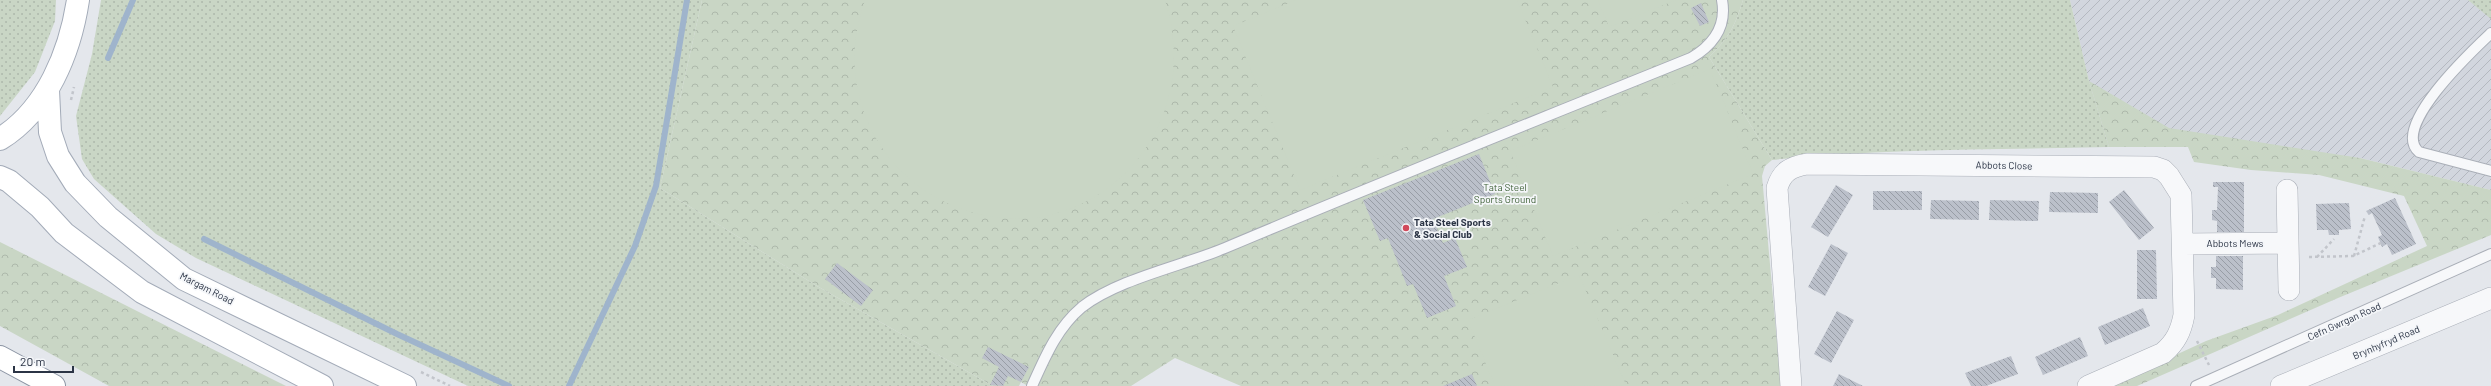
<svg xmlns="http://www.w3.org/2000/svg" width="2491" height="386" viewBox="0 0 2491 386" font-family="Barlow,sans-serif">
<defs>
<pattern id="industrial-furrows" width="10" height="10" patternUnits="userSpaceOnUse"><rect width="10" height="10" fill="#d2d6de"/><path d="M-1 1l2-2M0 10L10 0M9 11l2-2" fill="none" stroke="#b4b8c0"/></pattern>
<pattern id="grass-dots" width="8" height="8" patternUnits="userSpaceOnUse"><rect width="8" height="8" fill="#c9d6c5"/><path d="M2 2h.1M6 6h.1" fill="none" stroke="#adb8ab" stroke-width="1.8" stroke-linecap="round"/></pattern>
<pattern id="forest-crowns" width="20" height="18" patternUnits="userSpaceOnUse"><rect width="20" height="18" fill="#c9d6c5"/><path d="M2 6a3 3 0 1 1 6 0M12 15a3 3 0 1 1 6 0" fill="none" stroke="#adb8ab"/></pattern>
<pattern id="building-back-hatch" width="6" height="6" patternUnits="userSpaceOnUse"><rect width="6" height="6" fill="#bbc0ca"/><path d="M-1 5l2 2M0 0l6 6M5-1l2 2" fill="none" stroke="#989da6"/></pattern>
</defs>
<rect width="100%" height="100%" fill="#e4e7ec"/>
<path fill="url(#industrial-furrows)" d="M2070,0H2491V190L2360,158L2189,147H2109L2089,81Z"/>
<path fill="url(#grass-dots)" d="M0,0H56L55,21L35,72L0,116Z
M101,0H702L660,188L817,286L993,386H468L196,258L156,234L94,179L82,159L76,116L92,54Z
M1743,0H2070L2089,81L2109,147C1997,150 1884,148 1772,160L1709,57C1729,38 1735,26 1743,0Z
M2468,0H2491V19Z"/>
<path fill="url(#forest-crowns)" d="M702,0H1743C1735,26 1729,38 1709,57L1772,160L1765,166L1762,176L1781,386H1241L1175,358L1131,386H1028L1021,382L1019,386H993L817,286L660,188Z
M2089,81L2169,128L2360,158L2491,190V235L2338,298L2137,386H2108L2206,341L2278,315L2427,246L2404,196L2319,175L2251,170L2194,162L2188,147H2109Z
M0,242L286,386H109L0,326Z"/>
<path fill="#c9d6c5" d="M865,0H1165C1211,144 1069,271 935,197C907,181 884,156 870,127C851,86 850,43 865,0Z
M1296,0H1517L1553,87L1300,190L1233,26Z
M1598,0H1676L1609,27Z
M1710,69L1753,174L1553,256L1510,151Z
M1579,275L1626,385L1495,386L1468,320Z"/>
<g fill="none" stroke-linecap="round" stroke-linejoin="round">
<path stroke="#9fb4cc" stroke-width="6" d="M108,58L133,0
M204,239L397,334L509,386
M569,386L635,246L656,186L687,0"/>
</g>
<path fill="url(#building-back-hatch)" d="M1701,3L1709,22L1700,26L1691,8Z
M1479,154L1495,194L1433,219L1443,243L1455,238L1467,267L1444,276L1456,306L1427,318L1413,284L1407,286L1388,238L1380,241L1363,200Z
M2213,182H2244V232H2217V221L2212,220V210H2217L2218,187H2213Z
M1836,185L1853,195L1828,237L1811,227Z
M2124,190L2154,228L2139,240L2109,202Z
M1873,191H1922V210H1873Z
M2050,192L2098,193V213L2049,212Z
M2395,198L2416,244L2392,255L2387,244L2382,247L2378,237L2382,235L2372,213L2369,215L2366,211Z
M1931,200L1979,201V220L1930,219Z
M1990,200L2039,201L2038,221L1989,220Z
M2349,203L2351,229L2339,230V235H2329L2328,230H2317L2316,204Z
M1831,244L1848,253L1825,296L1808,287Z
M2137,250H2156L2157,299H2137Z
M2216,256H2243V290L2216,289V278H2211V267H2216Z
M837,263L873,290L861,306L825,279Z
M2143,308L2150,326L2105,345L2098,327Z
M1837,311L1854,320L1831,363L1814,354Z
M2080,337L2088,356L2043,375L2035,357Z
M988,347L1029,367L1021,382L1008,376L1003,386L990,385L999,367L982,358Z
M2011,356L2018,374L1986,386H1971L1965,373Z
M1472,374L1477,386H1443Z
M1839,374L1863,386H1833Z"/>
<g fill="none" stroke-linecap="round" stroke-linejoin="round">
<g stroke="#a9aeb7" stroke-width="12">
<path id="service" d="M2491,33C2473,50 2390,127 2419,152L2491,171
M1032,386C1045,357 1057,328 1082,307C1118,279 1182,266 1225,248C1379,183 1535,121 1691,58C1713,45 1727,27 1722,0
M2196,386L2491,254"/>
</g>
<g stroke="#a9aeb7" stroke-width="22">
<path id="minor" d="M2287,190L2289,290
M2183,244L2288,243
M1791,386L1777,188C1782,171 1791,167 1807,164L2154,167L2163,170L2169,176L2181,195L2184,315C2181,331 2176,342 2163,353L2088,386
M2281,386L2491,298"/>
</g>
<g stroke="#a3abb8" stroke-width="24">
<path id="primary" d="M48,90L50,132L58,156L75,183L108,217L184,279L405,386
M0,139C47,110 70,52 78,0
M0,177L9,181L40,207L64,233L142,292L322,386"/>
</g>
<g stroke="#8b94a3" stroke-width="24">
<path id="motorway" d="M0,357L54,386"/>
</g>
<path stroke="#c2c5cb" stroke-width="2.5" stroke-dasharray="3 3" stroke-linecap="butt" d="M71,100L74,87
M2354,256L2365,216
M2309,257L2353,256L2381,243
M2317,257L2334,239
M2197,341L2209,365
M421,372L450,386"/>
<use href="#service" stroke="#f7f8fa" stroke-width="10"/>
<use href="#minor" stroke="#f7f8fa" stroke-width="21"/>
<use href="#primary" stroke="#fff" stroke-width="22"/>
<use href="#motorway" stroke="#fff" stroke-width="22"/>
</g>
<circle fill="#d1495b" stroke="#f4f6f9" stroke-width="1.5" cx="1406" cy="228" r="4"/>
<g text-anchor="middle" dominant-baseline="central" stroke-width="3.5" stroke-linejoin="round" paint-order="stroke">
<g font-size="10" fill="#2b3445" stroke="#f4f6f9">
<text transform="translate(2004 165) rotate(1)">Abbots Close</text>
<text x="2235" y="243">Abbots Mews</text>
<text transform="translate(207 288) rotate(27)">Margam Road</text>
<text transform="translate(2344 321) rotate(-24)">Cefn Gwrgan Road</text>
<text transform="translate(2386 342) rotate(-23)">Brynhyfryd Road</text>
</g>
<g font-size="10" fill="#3f6138" stroke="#f4f6f9">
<text x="1505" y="187">Tata Steel<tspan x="1505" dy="12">Sports Ground</tspan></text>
</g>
<g font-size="10" font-weight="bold" fill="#2b3445" stroke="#f4f6f9" text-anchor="start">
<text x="1414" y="222">Tata Steel Sports<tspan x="1414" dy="12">&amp; Social Club</tspan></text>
</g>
</g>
<path d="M14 366v6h59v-6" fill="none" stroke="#2b3445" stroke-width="2"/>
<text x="20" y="366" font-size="12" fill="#2b3445" stroke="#f4f6f9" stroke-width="3" paint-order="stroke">20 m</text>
</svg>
